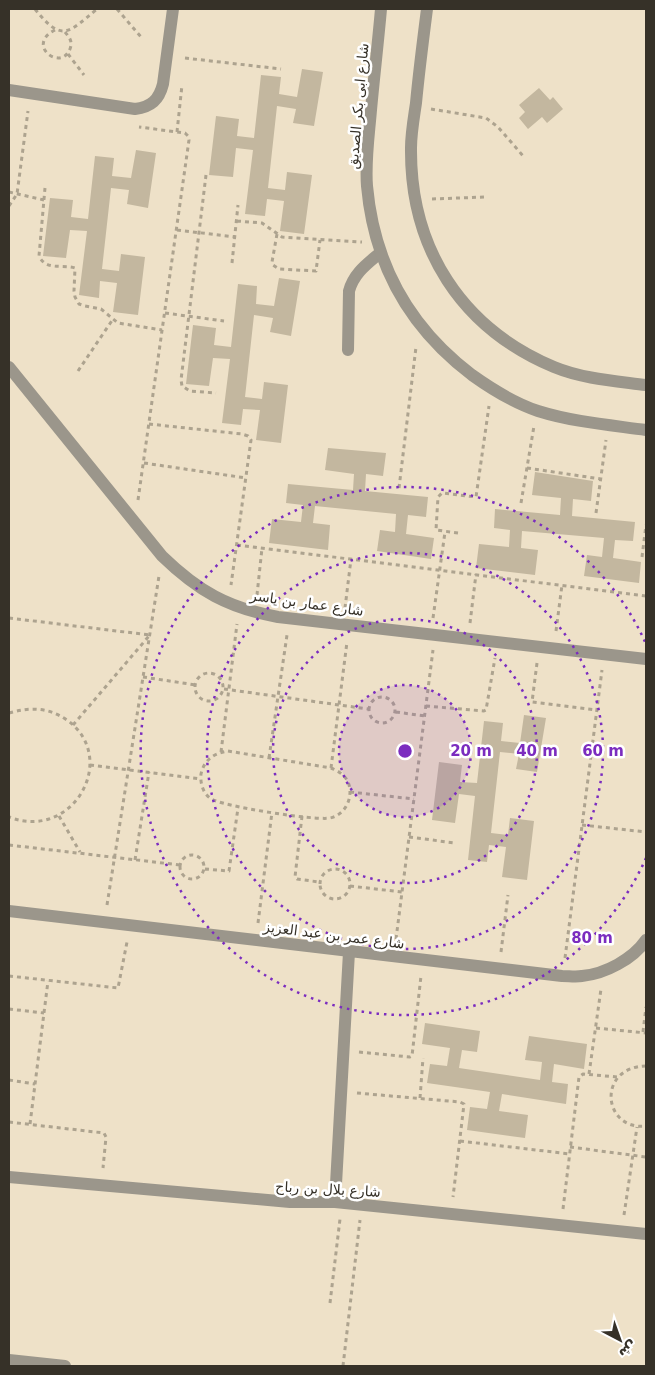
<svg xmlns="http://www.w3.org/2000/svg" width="655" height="1375" viewBox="0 0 655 1375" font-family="'DejaVu Sans',Cairo,sans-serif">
<rect width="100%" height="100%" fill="#eee1c8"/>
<path fill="#c3b79f" d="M302,69L323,72L314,126L293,123L296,109L277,106L268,188L285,190L287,172L312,175L304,234L280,231L284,201L267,199L265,216L245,214L253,150L236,148L233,177L209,175L216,116L239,119L237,136L254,138L261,75L281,77L279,94L297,97Z
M539,88L550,100L553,97L563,109L547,123L542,117L528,129L519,118L525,112L519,105Z
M136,150L156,153L148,208L127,204L129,190L111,188L102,269L119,271L121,254L145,257L138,315L113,312L117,283L100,281L99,298L79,295L87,231L70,230L66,258L43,256L50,198L73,200L71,217L88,219L95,156L114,158L112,176L131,178Z
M279,278L300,281L291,336L270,332L273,318L254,315L245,397L262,399L264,382L288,385L281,443L256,440L260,410L243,409L241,425L222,423L230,359L213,358L209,386L186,384L193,325L216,328L214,345L231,347L238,284L257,286L256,304L274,306Z
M328,448L386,453L383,476L366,474L365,491L428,497L426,517L408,515L406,534L434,538L431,559L377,551L380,530L395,532L396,514L315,506L313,523L330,525L328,550L269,543L272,519L301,522L303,505L286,503L288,484L353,490L354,474L325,470Z
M535,472L593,481L591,501L573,499L572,516L635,522L633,541L615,540L613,558L641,562L639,583L584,576L587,555L602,557L604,538L522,531L521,548L538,550L535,575L476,568L479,544L509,547L510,530L494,528L495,509L560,515L561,498L532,495Z
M524,715L546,718L537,772L516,769L519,754L500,752L491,833L508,835L510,818L534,821L527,880L502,877L506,847L489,845L487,862L468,860L475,796L459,794L455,823L432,820L439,762L462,765L460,782L477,783L484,721L503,723L501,741L520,743Z
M425,1023L480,1031L477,1052L462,1050L459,1068L540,1080L542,1062L525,1060L529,1036L587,1044L584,1069L554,1064L552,1082L568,1084L566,1104L502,1094L499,1111L528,1115L525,1138L467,1130L470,1107L487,1109L490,1092L427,1083L430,1064L447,1066L450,1048L422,1044Z"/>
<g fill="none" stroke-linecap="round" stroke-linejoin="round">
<path stroke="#ada38f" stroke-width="3" stroke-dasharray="4 4" stroke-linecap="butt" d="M35,9C62,43 68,33 97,9
M117,9L141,37
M55,30C25,45 61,72 70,49C73,41 69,37 65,32
M68,54L84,75
M185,58L281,69
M431,109L486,118L498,127L524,157
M177,132L182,85
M206,175L181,380L182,386L190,391L216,393
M45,188L39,256C46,271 62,264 75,268L74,291L75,297L79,304L85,306L101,309L118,323L162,330
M9,192L44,200
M432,199L486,197
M9,206L17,194L28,111
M237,221L262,223L282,237L362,242
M177,230L235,237
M277,234L272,262L273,265L279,269L316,271L320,240
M232,263L238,205
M165,313L224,321
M78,371L113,319
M149,424L242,434L248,436L251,440L231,585
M144,463L246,478
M527,468L601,479
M399,488L416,347
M138,500L189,140L188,136L185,133L139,127
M521,503L534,426
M596,513L606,440
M458,533L436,530L438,497L442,493L476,497L489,406
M237,545L646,596
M642,557L646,525
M257,595L262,548
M345,608L351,559
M9,618L150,635
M433,618L445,532
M470,623L476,574
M556,631L562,585
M537,663L532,702L597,710
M195 687a14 14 0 1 1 28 0a14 14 0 1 1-28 0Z
M143,677L196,685
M224,689L368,709
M369 710a13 13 0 1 1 26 0a13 13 0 1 1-26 0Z
M426,706L484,711L486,710L495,658
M396,712L425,716
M9,713C30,707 48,707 67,720C120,758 73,842 9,817
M73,725L149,636
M228,751L331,768C338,771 345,775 348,782C354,796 346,815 330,818C317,821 218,806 210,798C203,793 200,783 201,774C204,760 214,753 228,751Z
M221,752L237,624
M269,758L287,635
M90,765L201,779
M331,768L347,642
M350,792L414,799
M59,816L80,852
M302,816L295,877L297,879L319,882
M582,825L646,832
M409,837L455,843
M9,845L180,865
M180 867a12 12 0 1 1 24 0a12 12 0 1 1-24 0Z
M135,860L149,772
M320 884a15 15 0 1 1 30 0a15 15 0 1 1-30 0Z
M205,869L229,871L238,808
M350,886L402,892
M107,905L159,576
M258,923L272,812
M396,939L433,650
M501,952L508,895
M565,958L602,670
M9,976L118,988L127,942
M9,1009L44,1013
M596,1028L646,1033
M643,1032L646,1007
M359,1052L410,1057L412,1056L421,976
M646,1066C596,1067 603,1131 646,1126
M589,1074L601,989
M9,1080L35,1084
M357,1093L460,1102L464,1104L453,1197
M420,1098L423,1058
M9,1122L104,1133L106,1137L103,1168
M30,1124L48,981
M460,1141L570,1154
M570,1147L646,1157
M563,1209L579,1077L583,1074L618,1077
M624,1215L637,1127
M330,1303L340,1219
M343,1366L360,1220"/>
<path stroke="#9b968b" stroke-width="12" d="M9,90L135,109C151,107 159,100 163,84L173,9
M348,350L349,291C354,273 367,264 380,253"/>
<path stroke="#9b968b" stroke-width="12" d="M381,9C378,43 374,77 371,110C369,135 365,161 367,186C374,264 410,328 472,375C493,390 514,403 538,411C573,422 610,425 646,430
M427,9C423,40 419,71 416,103C414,117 411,133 411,148C410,248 461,328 554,367C583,379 616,381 646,385
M9,367L162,556C198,591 228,608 278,617L646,659
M9,911L562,976C569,976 576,977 582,976C605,974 633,959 646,940
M9,1177L290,1202H335L646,1234
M335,1202L349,952
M9,1360L65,1366"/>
</g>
<circle cx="405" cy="751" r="66" fill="#7b2cbf" fill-opacity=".12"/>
<g fill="none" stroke="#7b2cbf" stroke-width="2.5" stroke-dasharray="2.5 5">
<circle cx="405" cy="751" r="66"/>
<circle cx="405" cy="751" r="132"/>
<circle cx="405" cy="751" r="198"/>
<path d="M646 858A264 264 0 1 1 646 644"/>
</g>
<g text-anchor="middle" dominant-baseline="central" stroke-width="5" stroke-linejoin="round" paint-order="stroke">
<g font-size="14" fill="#363128" stroke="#fff">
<text transform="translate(358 106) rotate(-85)">شارع ابى بكر الصديق</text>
<text transform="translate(307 603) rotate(8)">شارع عمار بن ياسر</text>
<text transform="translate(334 935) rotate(7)">شارع عمر بن عبد العزيز</text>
<text transform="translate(328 1189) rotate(3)">شارع بلال بن رباح</text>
</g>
</g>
<circle cx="405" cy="751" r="8" fill="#7b2cbf" stroke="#fff" stroke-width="2.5"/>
<g font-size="15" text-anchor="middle" font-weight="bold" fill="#7b2cbf" stroke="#fff" stroke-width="5" stroke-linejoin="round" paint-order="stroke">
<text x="471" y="756">20 m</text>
<text x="537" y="756">40 m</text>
<text x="603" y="756">60 m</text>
<text x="592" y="943">80 m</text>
</g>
<rect width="655" height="1375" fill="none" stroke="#363128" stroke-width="20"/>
<g transform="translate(620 1340) rotate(139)" stroke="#ffffff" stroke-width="4" paint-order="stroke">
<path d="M0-4L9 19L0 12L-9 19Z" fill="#363128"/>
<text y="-8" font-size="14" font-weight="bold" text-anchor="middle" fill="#363128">ش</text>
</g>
</svg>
